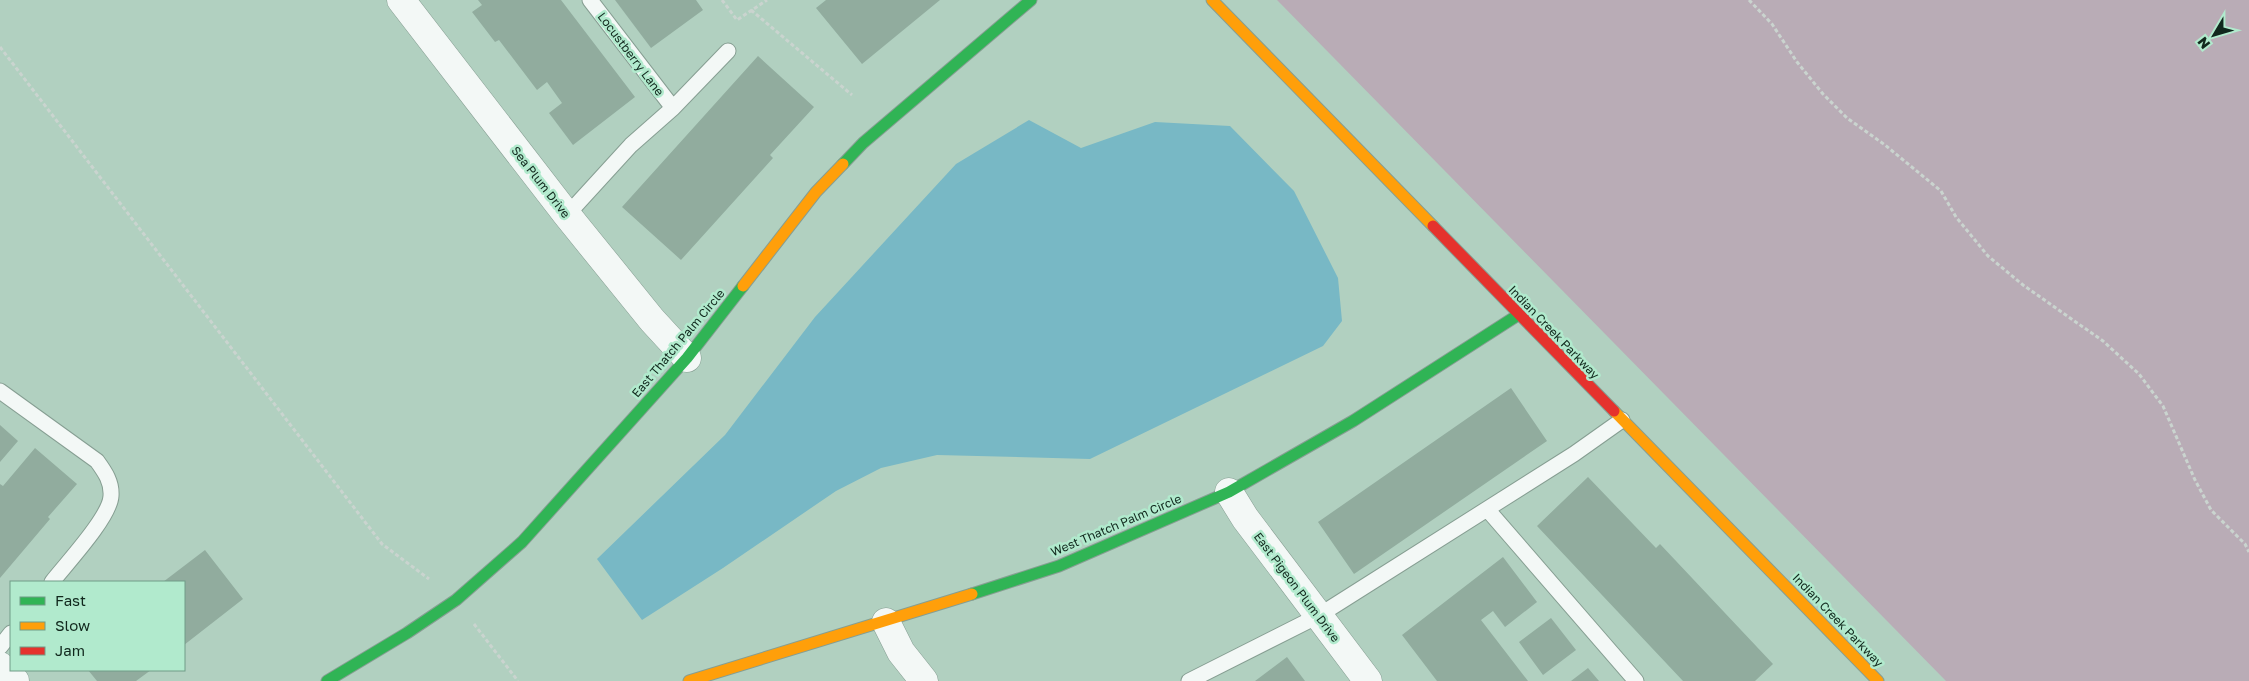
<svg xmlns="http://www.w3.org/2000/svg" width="2249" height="681" viewBox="0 0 2249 681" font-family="'Golos Text',sans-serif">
<rect width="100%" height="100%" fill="#b1d0c0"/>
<path fill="#b9acb6" d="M1277,0H2249V681H1946Z"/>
<path fill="#78b8c5" d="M1029,120L1081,148L1155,122L1230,126L1294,191L1338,278L1342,321L1323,346L1090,459L937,455L881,468L836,491L723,568L642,620L597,559L725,435L815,317L956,164Z"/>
<path fill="#91ac9e" d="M478,0H561L635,97L573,145L549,113L562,103L547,82L537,90L499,40L495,42L472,12L482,5Z
M615,0H696L703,10L651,48Z
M826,0H940L862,64L816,8Z
M758,56L814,107L770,155L773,158L681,260L622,207Z
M1511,388L1547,441L1354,574L1318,522Z
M0,425L18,441L0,462Z
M35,448L77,484L48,517L50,519L0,578V484L3,486Z
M1588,477L1656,548L1660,544L1773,664L1755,681H1683L1537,526Z
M205,550L243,599L184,645V582H163Z
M1503,557L1537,602L1505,627L1493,611L1481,620L1528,681H1437L1402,635Z
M1551,618L1576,650L1543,675L1519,642Z
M1287,657L1305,681H1255Z
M1588,668L1599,681H1571Z
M88,670H151L136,681H97Z"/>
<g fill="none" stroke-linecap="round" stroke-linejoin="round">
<g stroke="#869e92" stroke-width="17">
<path id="lane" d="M590,0L673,108
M567,215L631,145L673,108L728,51
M0,391L97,461C105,472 112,482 111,496C110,517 66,564 52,582
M1487,509L1636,681
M0,647L11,633
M1189,681L1318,616L1574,454L1622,420"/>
</g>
<g stroke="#869e92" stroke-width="29">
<path id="street" d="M401,0L567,215L652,320L687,358
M1229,492L1245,518L1368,681
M886,622L901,652L924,681
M0,666L15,681"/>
</g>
<g stroke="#869e92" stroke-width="13">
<path id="fast" d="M843,164L863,143L1031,0
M972,594L1059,566L1229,492L1353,421L1518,315
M327,681L407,633L456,600L522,542L687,358L743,286"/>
</g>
<g stroke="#869e92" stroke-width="13">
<path id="slow" d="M1212,0L1433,226
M743,286L816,192L843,164
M1614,411L1878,681
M689,681L972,594"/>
</g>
<g stroke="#869e92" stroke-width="13">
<path id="jam" d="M1433,226L1614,411"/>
</g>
<path stroke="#cad4cf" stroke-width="3" stroke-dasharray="4 2.5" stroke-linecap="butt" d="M722,0L737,20L767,0
M1749,0L1772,24L1797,62L1823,94L1847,118L1885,145L1941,191L1956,217L1988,256L2023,285L2103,341L2139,374L2163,406L2195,480L2211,510L2245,544L2249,552
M751,10L852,95
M0,47L382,544L429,579
M474,624L518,681"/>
<use href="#lane" stroke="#f3f8f6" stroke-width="15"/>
<use href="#street" stroke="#f3f8f6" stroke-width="28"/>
<use href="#fast" stroke="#30b455" stroke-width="11"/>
<use href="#slow" stroke="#ff9f0a" stroke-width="11"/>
<use href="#jam" stroke="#e5322d" stroke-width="11"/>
</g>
<g text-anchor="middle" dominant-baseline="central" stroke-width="5" stroke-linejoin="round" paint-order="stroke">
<g font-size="12" fill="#11281d" stroke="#b1eacd">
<text transform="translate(631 54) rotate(53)">Locustberry Lane</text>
<text transform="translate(541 182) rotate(52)">Sea Plum Drive</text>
<text transform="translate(1554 332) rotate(46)">Indian Creek Parkway</text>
<text transform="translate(678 343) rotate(-50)">East Thatch Palm Circle</text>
<text transform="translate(1116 525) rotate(-23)">West Thatch Palm Circle</text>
<text transform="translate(1297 587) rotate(53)">East Pigeon Plum Drive</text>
<text transform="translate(1838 620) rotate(46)">Indian Creek Parkway</text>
</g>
</g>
<rect x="10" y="581" width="175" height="90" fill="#b1eacd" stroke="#719c87"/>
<rect x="20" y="597" width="25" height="8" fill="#30b455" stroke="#719c87"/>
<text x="55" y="606" font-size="15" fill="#11281d">Fast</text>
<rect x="20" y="622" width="25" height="8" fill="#ff9f0a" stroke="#719c87"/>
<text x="55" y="631" font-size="15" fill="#11281d">Slow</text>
<rect x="20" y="647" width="25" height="8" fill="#e5322d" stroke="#719c87"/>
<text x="55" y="656" font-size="15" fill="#11281d">Jam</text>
<g transform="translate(2214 35) rotate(232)" stroke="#b1eacd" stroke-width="4" paint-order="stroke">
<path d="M0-4L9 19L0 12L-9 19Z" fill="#11281d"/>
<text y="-8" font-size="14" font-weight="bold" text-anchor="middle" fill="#11281d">N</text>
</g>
</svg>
